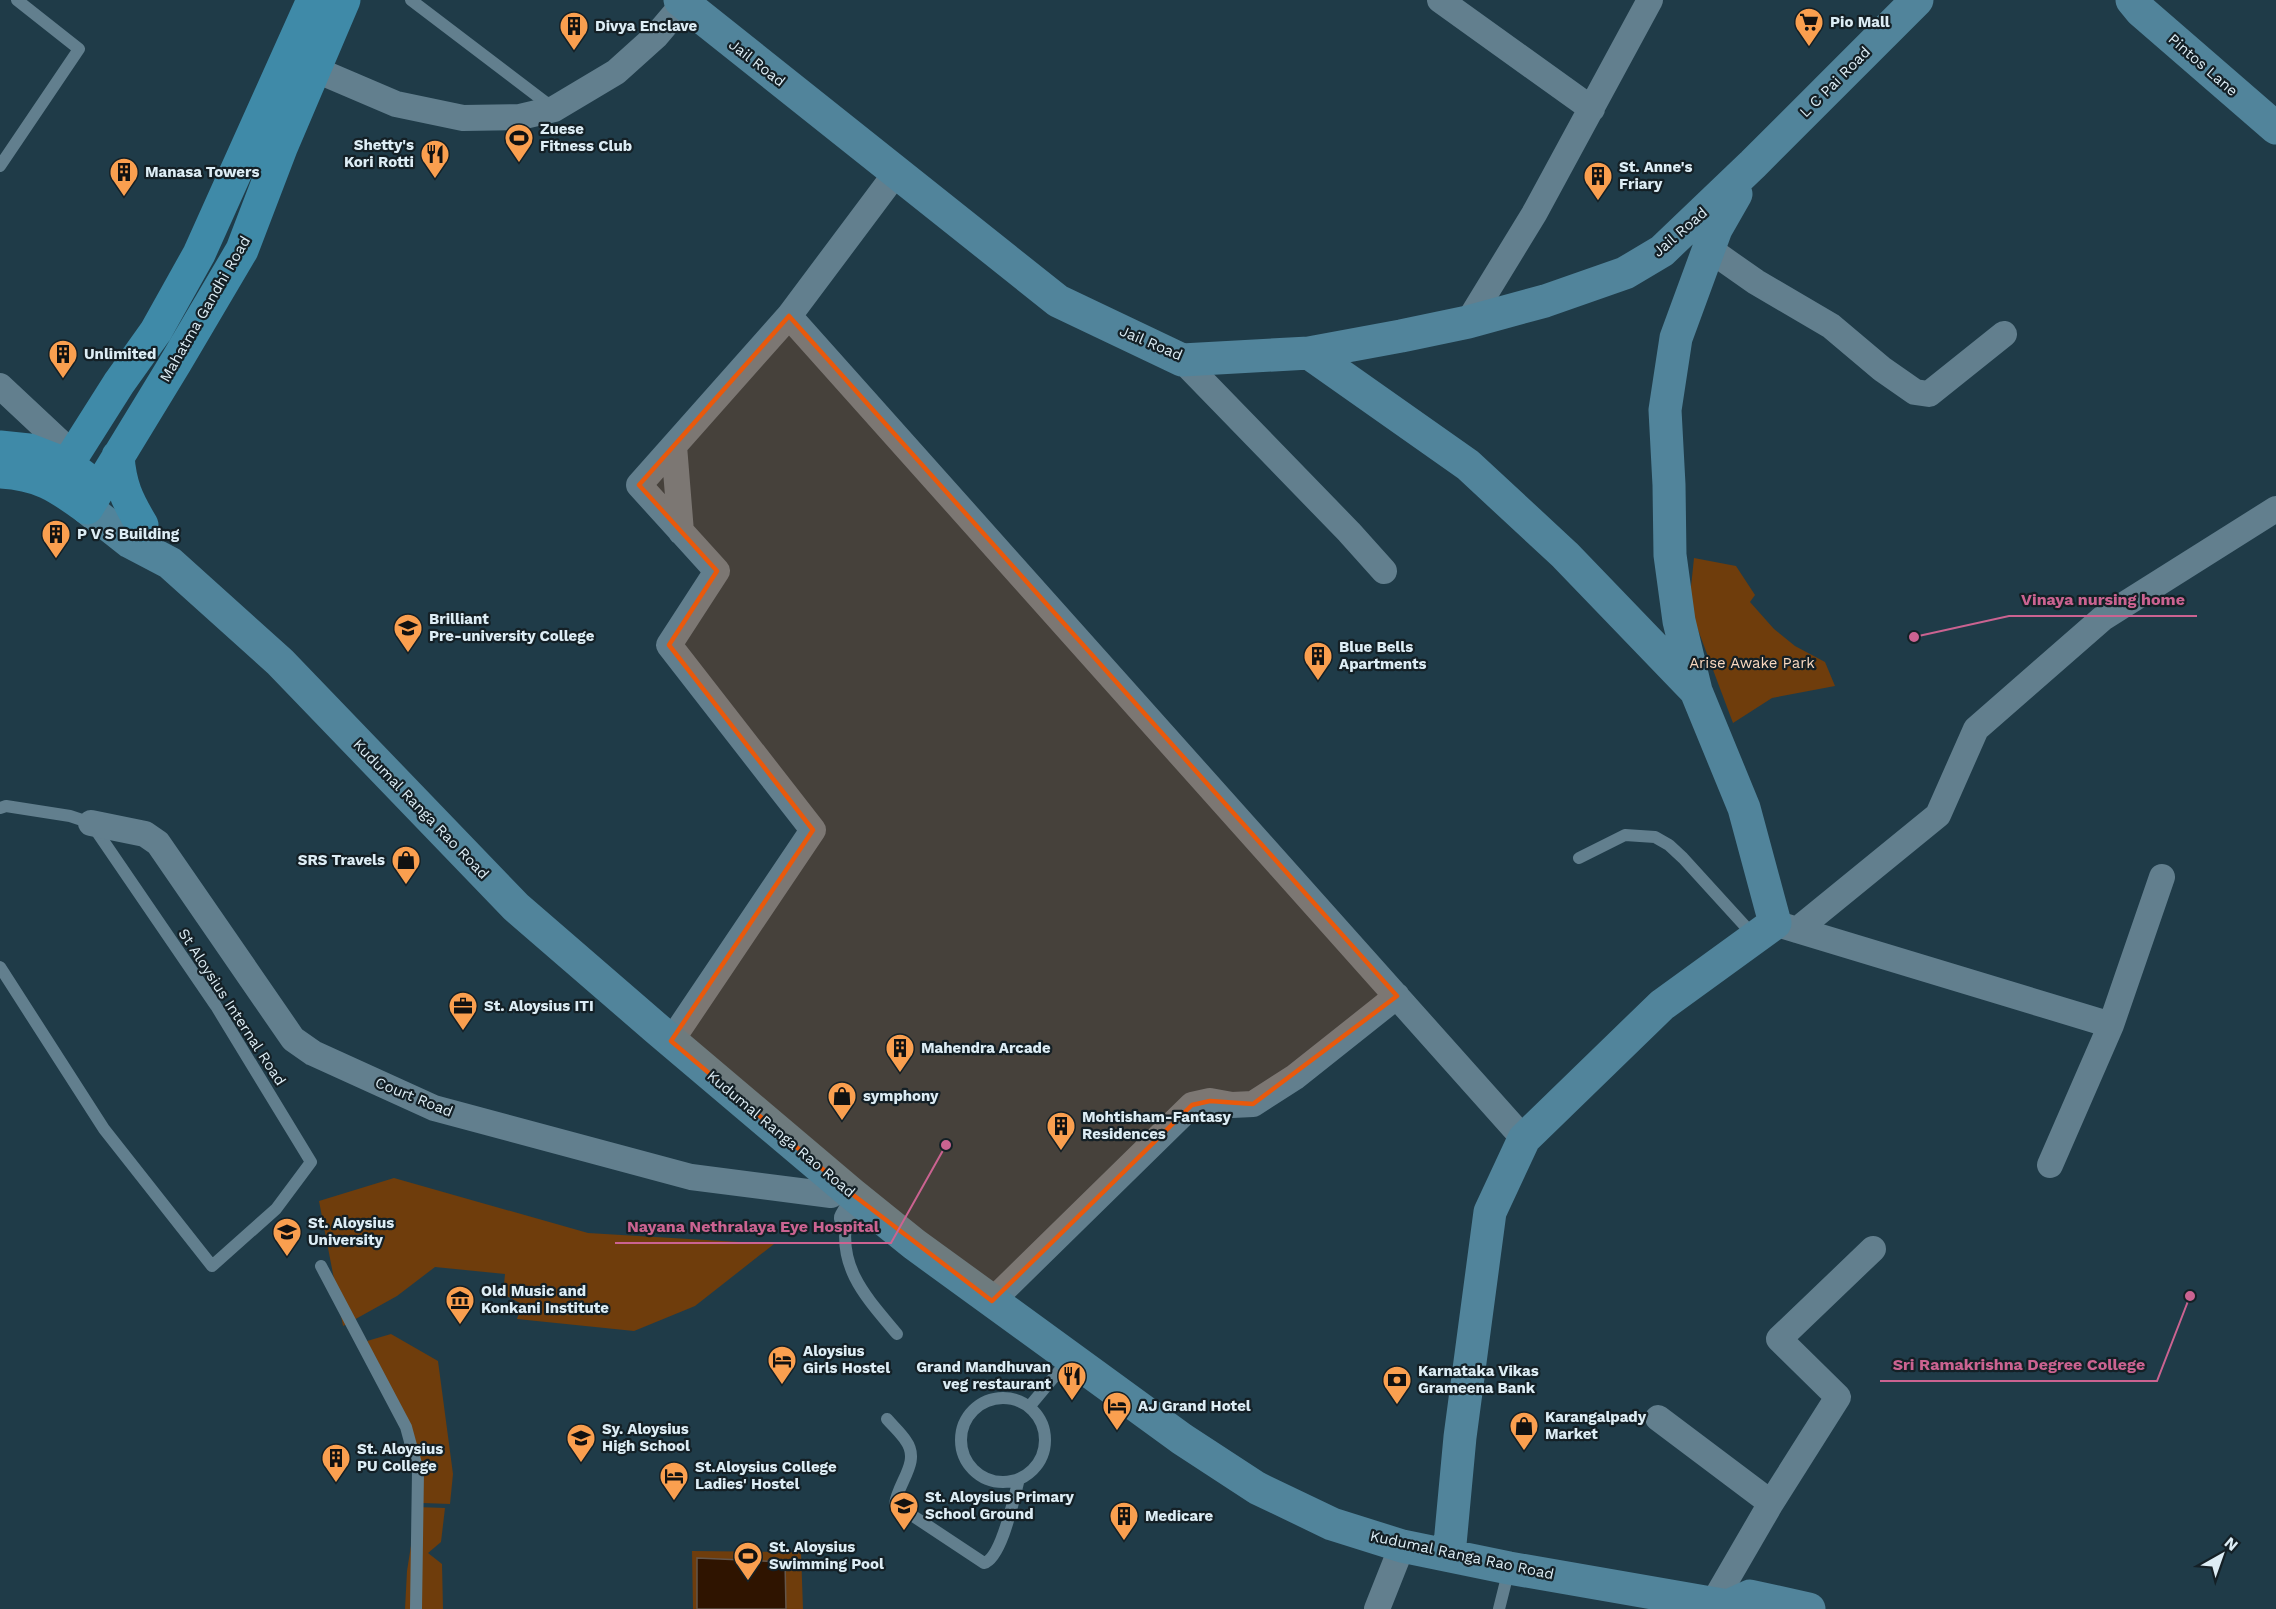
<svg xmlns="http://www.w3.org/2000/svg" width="2276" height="1609" viewBox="0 0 2276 1609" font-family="'Work Sans',sans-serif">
<rect width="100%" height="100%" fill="#1f3b48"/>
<path fill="#6f3d0c" d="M1694,558L1736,566L1755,595L1750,602L1774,629L1795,646L1825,662L1835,686L1772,698L1733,723L1689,606Z
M394,1178L588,1233L774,1244L695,1306L634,1331L517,1319L522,1304L503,1294L505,1274L435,1267L397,1296L343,1326L319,1201Z
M391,1334L438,1361L453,1474L450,1504L423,1503L404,1414L367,1341Z
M417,1507L445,1508L441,1542L428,1553L442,1564L443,1609H405L407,1571Z
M692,1551L801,1552L803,1609H693Z"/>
<path fill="#2f1400" stroke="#63554a" stroke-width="1.5" d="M697,1558L785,1562L786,1609H697Z"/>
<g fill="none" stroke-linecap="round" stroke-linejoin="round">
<path stroke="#627f8e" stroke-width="12" d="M411,0L553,108
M0,166L79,49L17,0
M0,808L6,806L70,816L91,823L216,1006L311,1162L276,1209L212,1266L104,1129L0,967
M1579,858L1625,835L1655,837L1669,845L1683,858L1755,937
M847,1218C837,1268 867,1298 897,1334
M321,1266L406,1427L418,1471L416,1609
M961 1440a42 42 0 1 1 84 0a42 42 0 1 1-84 0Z
M1029,1407L1069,1359
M887,1419C893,1426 901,1433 906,1441C921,1462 898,1482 895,1504L984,1563C1002,1558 1014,1497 1019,1479
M1499,1609L1509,1569"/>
<path stroke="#627f8e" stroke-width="26" d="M1440,0L1592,109
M314,69L396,104L463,118L520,117L554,109L616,72L656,36L684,3
M1709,249L1756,282L1831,326L1882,369L1915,392L1929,394L2004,334
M789,316L1524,1139
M1468,322L1534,214L1650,0
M1182,360L1349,532L1384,571
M0,386L62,444
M674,446L681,532
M91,823L145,834L158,843L293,1039L313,1053L434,1108L691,1177L831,1195L841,1185
M1784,926L2111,1025
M1797,930L1938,815L1976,729L2103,618L2276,509
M671,1041L813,830L669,645L717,571L639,485L789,316L896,173
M2050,1165L2111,1025L2162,877
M847,1218L858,1199
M992,1301L1192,1105L1210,1101L1232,1105L1253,1104L1295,1077L1397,996
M1658,1418L1771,1503
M1713,1603L1771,1503L1838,1397L1779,1339L1873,1249
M1377,1609L1402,1546"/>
<path stroke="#51849b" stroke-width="33" d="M680,0L1058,301L1182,360L1309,353L1401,336L1468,322L1545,301L1625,273L1662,251L1753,164L1917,0
M2132,0L2141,11L2276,128
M1309,353L1468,465L1565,555L1696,691L1744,808L1775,923L1662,1005L1524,1139L1490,1212L1460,1437L1449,1555
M87,508L130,542L170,563L280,662L516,907L657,1029L852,1194L914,1244L1182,1439L1257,1488L1332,1524L1402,1546L1509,1568L1728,1606L1731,1609
M1696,691L1679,621L1670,555L1669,485L1665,410L1676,338L1716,229L1736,194
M1728,1606L1750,1596L1809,1609"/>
<path stroke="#3f8aa8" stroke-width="33" d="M0,447L29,450L68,465L84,477
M118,456C120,485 127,500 142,525
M0,472C39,474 57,486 87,508L176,362L242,250L281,148L344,0
M55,484L119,383L156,331L199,254L313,0"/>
</g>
<path fill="#e8590c" fill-opacity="0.2" stroke="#e8590c" stroke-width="4.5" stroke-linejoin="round" d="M789,316L1397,996L1253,1104L1210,1101L1192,1105L992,1301L852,1194L671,1041L813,830L669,645L717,571L639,485Z"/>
<defs>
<g id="supermarket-pin" transform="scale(1.5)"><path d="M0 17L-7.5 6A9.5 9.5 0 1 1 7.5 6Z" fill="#fa9f4f" stroke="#142026"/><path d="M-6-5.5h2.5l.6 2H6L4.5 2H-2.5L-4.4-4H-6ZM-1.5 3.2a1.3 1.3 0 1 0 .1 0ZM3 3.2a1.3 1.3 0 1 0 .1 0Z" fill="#111"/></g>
<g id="building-pin" transform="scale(1.5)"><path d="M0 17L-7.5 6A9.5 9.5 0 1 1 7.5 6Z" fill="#fa9f4f" stroke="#142026"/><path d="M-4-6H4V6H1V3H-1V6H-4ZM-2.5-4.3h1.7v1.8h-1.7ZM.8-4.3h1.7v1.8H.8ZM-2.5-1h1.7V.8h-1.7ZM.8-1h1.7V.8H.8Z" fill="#111"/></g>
<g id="stadium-pin" transform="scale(1.5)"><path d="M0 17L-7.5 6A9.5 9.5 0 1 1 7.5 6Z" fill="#fa9f4f" stroke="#142026"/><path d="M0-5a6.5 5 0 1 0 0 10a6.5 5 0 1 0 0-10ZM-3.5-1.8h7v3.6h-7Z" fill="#111"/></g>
<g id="restaurant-pin" transform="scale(1.5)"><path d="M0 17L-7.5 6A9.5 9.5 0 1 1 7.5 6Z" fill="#fa9f4f" stroke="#142026"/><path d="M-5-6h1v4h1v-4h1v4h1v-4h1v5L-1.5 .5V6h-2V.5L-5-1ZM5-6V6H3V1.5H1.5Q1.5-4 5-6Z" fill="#111"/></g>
<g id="university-pin" transform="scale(1.5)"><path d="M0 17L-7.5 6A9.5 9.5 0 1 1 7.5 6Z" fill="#fa9f4f" stroke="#142026"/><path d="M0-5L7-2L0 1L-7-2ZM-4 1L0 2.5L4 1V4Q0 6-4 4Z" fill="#111"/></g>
<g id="shop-pin" transform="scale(1.5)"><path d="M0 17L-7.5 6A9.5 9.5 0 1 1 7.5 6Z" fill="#fa9f4f" stroke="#142026"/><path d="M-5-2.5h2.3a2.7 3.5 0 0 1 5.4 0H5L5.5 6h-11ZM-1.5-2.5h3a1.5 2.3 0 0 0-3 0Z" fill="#111"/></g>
<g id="office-pin" transform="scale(1.5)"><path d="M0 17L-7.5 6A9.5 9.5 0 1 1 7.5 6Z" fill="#fa9f4f" stroke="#142026"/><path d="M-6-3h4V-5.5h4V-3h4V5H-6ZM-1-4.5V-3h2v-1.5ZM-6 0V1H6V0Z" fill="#111"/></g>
<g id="museum-pin" transform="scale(1.5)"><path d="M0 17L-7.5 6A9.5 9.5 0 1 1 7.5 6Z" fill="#fa9f4f" stroke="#142026"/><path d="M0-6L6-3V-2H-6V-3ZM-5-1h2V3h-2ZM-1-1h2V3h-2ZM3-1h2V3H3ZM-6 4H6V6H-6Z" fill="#111"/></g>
<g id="hotel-pin" transform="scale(1.5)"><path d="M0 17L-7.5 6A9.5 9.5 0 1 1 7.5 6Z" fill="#fa9f4f" stroke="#142026"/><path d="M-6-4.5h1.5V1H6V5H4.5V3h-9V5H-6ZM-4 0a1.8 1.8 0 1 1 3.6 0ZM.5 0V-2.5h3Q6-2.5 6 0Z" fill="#111"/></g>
<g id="bank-pin" transform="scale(1.5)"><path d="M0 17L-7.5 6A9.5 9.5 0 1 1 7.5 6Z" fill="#fa9f4f" stroke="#142026"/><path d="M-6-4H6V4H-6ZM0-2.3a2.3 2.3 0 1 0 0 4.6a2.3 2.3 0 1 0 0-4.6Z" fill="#111"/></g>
<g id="school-pin" transform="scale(1.5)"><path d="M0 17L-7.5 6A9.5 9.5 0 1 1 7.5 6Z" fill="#fa9f4f" stroke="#142026"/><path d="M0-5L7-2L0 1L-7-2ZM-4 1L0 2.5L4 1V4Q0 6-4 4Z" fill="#111"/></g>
</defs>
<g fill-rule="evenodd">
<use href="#supermarket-pin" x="1809" y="22"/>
<use href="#building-pin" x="574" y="26"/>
<use href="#stadium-pin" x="519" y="138"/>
<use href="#restaurant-pin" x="435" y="154"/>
<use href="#building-pin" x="124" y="172"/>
<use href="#building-pin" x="1598" y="176"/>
<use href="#building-pin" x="63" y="354"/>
<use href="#building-pin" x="56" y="534"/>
<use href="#university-pin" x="408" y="628"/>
<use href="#building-pin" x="1318" y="656"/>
<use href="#shop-pin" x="406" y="860"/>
<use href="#office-pin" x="463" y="1006"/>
<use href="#building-pin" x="900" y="1048"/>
<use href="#shop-pin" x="842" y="1096"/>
<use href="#building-pin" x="1061" y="1126"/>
<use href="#university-pin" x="287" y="1232"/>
<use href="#museum-pin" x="460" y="1300"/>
<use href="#hotel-pin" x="782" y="1360"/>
<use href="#restaurant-pin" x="1072" y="1376"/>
<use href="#bank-pin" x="1397" y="1380"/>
<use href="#hotel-pin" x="1117" y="1406"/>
<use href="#shop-pin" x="1524" y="1426"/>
<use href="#school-pin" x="581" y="1438"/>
<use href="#building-pin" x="336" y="1458"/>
<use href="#hotel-pin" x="674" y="1476"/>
<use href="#school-pin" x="904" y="1506"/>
<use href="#building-pin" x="1124" y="1516"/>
<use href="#stadium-pin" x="748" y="1556"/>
</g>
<g text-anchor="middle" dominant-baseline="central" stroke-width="4.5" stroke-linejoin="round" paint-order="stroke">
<g font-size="15" font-weight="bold" fill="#ddedf5" stroke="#142026" text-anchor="start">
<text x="1830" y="22">Pio Mall</text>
<text x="595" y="26">Divya Enclave</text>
<text x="540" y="129">Zuese<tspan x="540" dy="17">Fitness Club</tspan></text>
<text x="414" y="145" text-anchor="end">Shetty's<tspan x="414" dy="17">Kori Rotti</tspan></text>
<text x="1619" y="167">St. Anne's<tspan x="1619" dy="17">Friary</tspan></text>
<text x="145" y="172">Manasa Towers</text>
<text x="84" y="354">Unlimited</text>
<text x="77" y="534">P V S Building</text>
<text x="429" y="619">Brilliant<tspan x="429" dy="17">Pre-university College</tspan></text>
<text x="1339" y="647">Blue Bells<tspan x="1339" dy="17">Apartments</tspan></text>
<text x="385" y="860" text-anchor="end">SRS Travels</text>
<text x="484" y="1006">St. Aloysius ITI</text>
<text x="921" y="1048">Mahendra Arcade</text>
<text x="863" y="1096">symphony</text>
<text x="1082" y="1117">Mohtisham-Fantasy<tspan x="1082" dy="17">Residences</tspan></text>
<text x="308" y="1223">St. Aloysius<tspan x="308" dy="17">University</tspan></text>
<text x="481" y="1291">Old Music and<tspan x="481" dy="17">Konkani Institute</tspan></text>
<text x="803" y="1351">Aloysius<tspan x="803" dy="17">Girls Hostel</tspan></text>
<text x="1051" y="1367" text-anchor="end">Grand Mandhuvan<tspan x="1051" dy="17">veg restaurant</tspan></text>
<text x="1418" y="1371">Karnataka Vikas<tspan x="1418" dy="17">Grameena Bank</tspan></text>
<text x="1138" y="1406">AJ Grand Hotel</text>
<text x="1545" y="1417">Karangalpady<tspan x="1545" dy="17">Market</tspan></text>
<text x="602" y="1429">Sy. Aloysius<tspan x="602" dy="17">High School</tspan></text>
<text x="357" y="1449">St. Aloysius<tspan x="357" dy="17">PU College</tspan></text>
<text x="695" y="1467">St.Aloysius College<tspan x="695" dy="17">Ladies' Hostel</tspan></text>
<text x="925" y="1497">St. Aloysius Primary<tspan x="925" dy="17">School Ground</tspan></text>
<text x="1145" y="1516">Medicare</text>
<text x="769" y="1547">St. Aloysius<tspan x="769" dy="17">Swimming Pool</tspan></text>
</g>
<g font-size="15" fill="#ddedf5" stroke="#142026">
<text transform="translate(757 63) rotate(38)">Jail Road</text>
<text transform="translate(2203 65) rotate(41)">Pintos Lane</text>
<text transform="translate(1835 82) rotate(-45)">L C Pai Road</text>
<text transform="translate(1680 232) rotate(-41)">Jail Road</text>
<text transform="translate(205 309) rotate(-60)">Mahatma Gandhi Road</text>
<text transform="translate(1151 343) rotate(23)">Jail Road</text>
<text transform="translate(421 809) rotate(46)">Kudumal Ranga Rao Road</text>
<text transform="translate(232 1007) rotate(57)">St Aloysius Internal Road</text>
<text transform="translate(414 1097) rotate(22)">Court Road</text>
<text transform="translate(781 1134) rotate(40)">Kudumal Ranga Rao Road</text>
<text transform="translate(1462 1555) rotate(12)">Kudumal Ranga Rao Road</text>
</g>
<g font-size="15" fill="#f9d8bf" stroke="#142026">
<text x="1752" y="663">Arise Awake Park</text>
</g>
</g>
<path fill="none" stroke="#cb6391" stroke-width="2" d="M1914 637L2009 616H2197M946 1145L891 1243H615M2190 1296L2157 1381H1880"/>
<g fill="#cb6391" stroke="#142026" stroke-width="2">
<circle cx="1914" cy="637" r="6"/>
<circle cx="946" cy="1145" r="6"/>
<circle cx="2190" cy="1296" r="6"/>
</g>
<g font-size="16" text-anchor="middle" font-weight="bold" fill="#cb6391" stroke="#142026" stroke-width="4.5" stroke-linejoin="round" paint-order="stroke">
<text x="2103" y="605">Vinaya nursing home</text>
<text x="753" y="1232">Nayana Nethralaya Eye Hospital</text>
<text x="2019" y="1370">Sri Ramakrishna Degree College</text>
</g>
<g transform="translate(2222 1555) rotate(40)" stroke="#142026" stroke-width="4.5" paint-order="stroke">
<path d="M0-4.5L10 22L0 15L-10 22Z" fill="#ddedf5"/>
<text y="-9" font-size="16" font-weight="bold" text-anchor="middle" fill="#ddedf5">N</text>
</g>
</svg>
